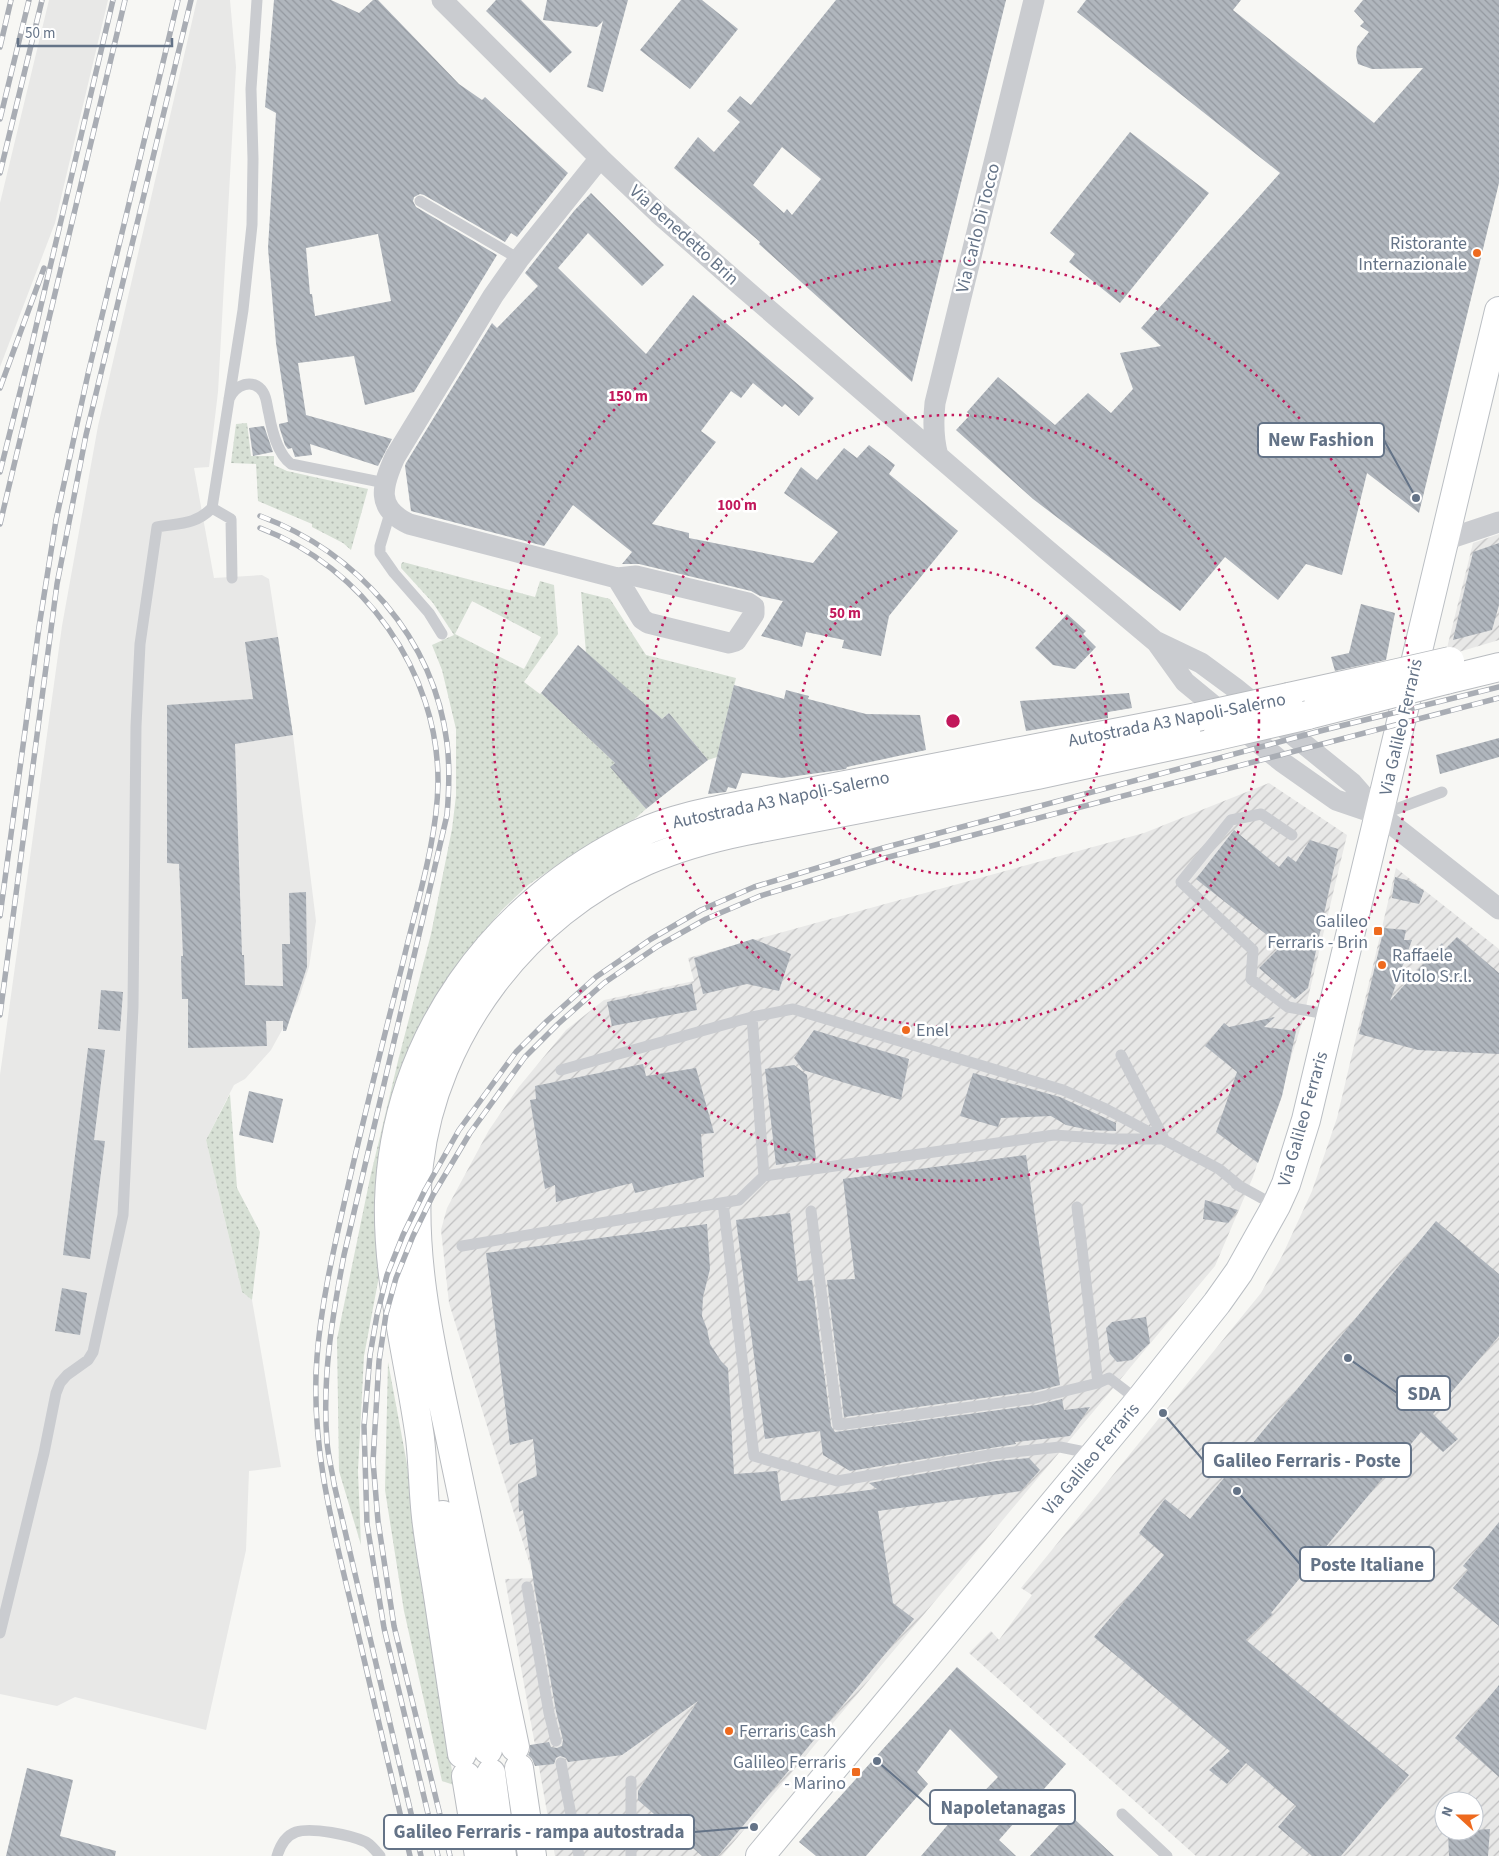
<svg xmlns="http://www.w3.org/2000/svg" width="1499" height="1856" viewBox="0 0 1499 1856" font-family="'Source Sans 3',sans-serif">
<defs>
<pattern id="industrial-furrows" width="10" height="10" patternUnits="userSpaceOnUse" patternTransform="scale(1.25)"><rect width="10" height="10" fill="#e8e8e7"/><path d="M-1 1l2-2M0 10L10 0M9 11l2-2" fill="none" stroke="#c0c0c1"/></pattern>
<pattern id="grass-dots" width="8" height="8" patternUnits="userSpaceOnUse" patternTransform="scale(1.25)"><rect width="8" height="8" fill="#d7e0d5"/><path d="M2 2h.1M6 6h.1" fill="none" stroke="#b2bab2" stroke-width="1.8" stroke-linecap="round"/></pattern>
<pattern id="building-back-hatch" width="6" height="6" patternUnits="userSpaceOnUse" patternTransform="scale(1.25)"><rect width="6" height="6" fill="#b0b6bd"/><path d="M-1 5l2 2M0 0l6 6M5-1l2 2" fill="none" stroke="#93989f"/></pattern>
</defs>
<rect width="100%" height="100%" fill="#f7f7f4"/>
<path fill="#e8e8e7" d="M49,0H108L55,223L0,367V203Z
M197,0H230L236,67L218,392L209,467L194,468L214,578L262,575L269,579L293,735L316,921L309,967L298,1001L271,1050L245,1079L234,1085L206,1140L242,1292L252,1300L281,1467L249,1471L246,1550L206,1730L75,1697L57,1706L0,1694V1075L62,626L98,426Z"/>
<path fill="url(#industrial-furrows)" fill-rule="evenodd" d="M1499,534V640L1445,656L1473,543Z
M1269,783L1347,835L1302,1023L1253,1177L1215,1266L722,1856H555L505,1579L534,1578L449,1303L441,1230L447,1208L489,1130L518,1088L566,1030L604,1000L694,981L688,958L1144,833Z
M1396,868L1499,949V1856H1196L969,1653L991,1631L999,1640L1032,1595L1021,1588L1261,1293L1282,1256L1312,1191L1337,1118ZM1444,1801H1474V1831H1444Z"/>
<path fill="url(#grass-dots)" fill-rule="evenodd" d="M247,423L251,456H274V465L287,471L368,489L351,550L343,543L312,527V524L258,501L256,464L231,463L236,424Z
M403,562L535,597L540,581L554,585L558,634L524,682L540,694L541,693L615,763L611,767L646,809L622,830L590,845L556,866L528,885L502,910L479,937L452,973L380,1271L364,1356L358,1471L361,1545L339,1471L337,1339L370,1178L398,1061L431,934L452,829L456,796V729L442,670L432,645L454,635L433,603L401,568V564ZM472,601L541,637L524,669L455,634Z
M581,592L610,599L646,655L736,678L717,757L708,760L669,713L662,719L586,653Z
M230,1094L237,1188L260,1232L252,1300L242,1292L206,1140Z
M388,1362L407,1464L454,1785L442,1781L404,1611L385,1490Z"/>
<path fill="url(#building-back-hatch)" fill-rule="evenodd" d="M274,0H331L359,13L373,0H378L459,84L482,100L485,97L568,173L517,237L511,233L505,242L424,195L420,194L414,197L413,201L416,207L497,255L414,392L365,405L354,356L298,363L306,415L392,439L378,466L310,444L312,455L295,457L292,448L288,449L285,445L279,426V424L288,422L276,343L268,248L276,113L265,107ZM378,234L391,301L315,316L312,294H310L306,248Z
M496,0H521L572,52L550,73L486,11Z
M547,0H628L603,92L587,87L603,21L597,27L543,20Z
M681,0H702L738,29L690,89L640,50Z
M836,0H1006L912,382L759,244L760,242L674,168L698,137L714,152L740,122L727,111L740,96L751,105ZM782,147L821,179L792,215L787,209L784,213L753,185Z
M1086,0H1241L1233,10L1374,123L1423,68L1372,69L1358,64L1356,56L1357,47L1369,32L1360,26L1364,22L1354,11L1363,0H1499V183L1419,513L1367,473L1342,575L1306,564L1278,600L1225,557L1180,611L1033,499L956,430L970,415L967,412L998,377L1055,425L1088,393L1111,413L1133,389L1120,353L1161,346L1141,328L1280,173L1077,12Z
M1130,132L1209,193L1120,303L1069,262L1075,254L1050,233Z
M591,193L664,265L642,286L588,233L558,268L646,354L693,295L814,398L799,416L785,404L782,407L753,383L741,398L731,391L701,431L716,442L652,524L689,533V538L813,563L838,532L784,493L801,467L817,480L844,448L857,458L869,445L895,465L889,474L958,531L889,616L881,656L842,648L844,640L806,632L802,647L761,636L783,601L760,596L751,591L639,564H622L632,552L573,505L544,546L411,511L405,466L406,463L492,323L497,328L538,286L525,273L574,211Z
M264,426L273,452L253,456L249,428Z
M1499,543V605L1492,630L1453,640L1473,552Z
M1361,604L1395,613L1386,660L1335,671L1331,657L1349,653Z
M1067,614L1086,631L1083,634L1096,647L1075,669L1053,665L1035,648Z
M278,637L293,735L235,744L242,955H244L245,985L283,986L282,944H290L289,893L306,892L307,967L286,1031H283V1021H266L267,1046L188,1048V999H182L181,956H183L179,864L167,863V705L253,699L245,642Z
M578,645L662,719L669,713L708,760L646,809L610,767L615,763L541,693Z
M734,685L784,699L786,690L809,696L808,699L866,714L920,715L926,750L847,767L846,769L840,770L782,778L742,773L736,789L728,787L726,792L708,794Z
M1129,693L1132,708L1108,712V718L1026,731L1020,701Z
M1499,738V757L1440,774L1436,755Z
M1234,830L1279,867L1288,856L1296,862L1310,840L1338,849L1308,988L1295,999L1259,968L1281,946L1196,879Z
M1395,877L1410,881L1424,891L1419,904L1392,898Z
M1384,928L1406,930L1404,940H1412L1390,1001L1442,943L1445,949L1457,937L1499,973V1054L1418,1050L1359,1034Z
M753,939L791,954L779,991L747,984L703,994L694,958Z
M692,984L697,1010L612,1026L607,1002Z
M101,990L123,992L120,1031L98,1029Z
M1275,1017L1264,1027L1296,1031L1282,1096L1258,1163L1216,1132L1237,1072L1205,1046L1224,1023L1229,1027Z
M814,1030L909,1059L901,1100L803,1070L794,1058Z
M88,1048L105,1050L94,1140L105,1141L90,1259L63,1255Z
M643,1064L646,1076L696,1068L714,1133L701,1134L704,1177L635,1193L632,1183L556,1202L555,1185L545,1189L530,1100L536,1099L535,1086Z
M794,1065L807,1075L816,1159L776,1165L765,1069Z
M973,1073L1060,1097L1116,1123V1131L1089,1130L1066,1125L1051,1116L1001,1118L998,1127L960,1116Z
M249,1091L283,1099L273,1143L239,1135Z
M1026,1155L1060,1385L1035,1391L844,1417L827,1280L855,1279L843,1179Z
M1205,1200L1238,1210L1228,1223L1203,1219Z
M790,1213L798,1281L812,1280L831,1426L835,1432L1037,1405L1062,1399L1064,1410L1090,1407L1070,1436L1015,1442L1016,1444L850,1471L823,1455L820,1431L765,1439L736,1220Z
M1436,1221L1499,1274V1336L1433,1414L1458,1439L1443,1452L1421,1432L1271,1613L1273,1614L1246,1640L1409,1775L1341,1856H1312L1278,1827L1296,1806L1246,1763L1227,1784L1209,1770L1230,1751L1094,1637L1164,1555L1139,1533L1165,1499L1190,1519Z
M707,1224L710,1269L703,1297L702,1316L707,1329L710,1344L721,1361L728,1368L734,1474L777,1471L781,1501L877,1489L869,1483L996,1461L1029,1458L1040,1470L1021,1491L878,1511L893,1603L914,1619L718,1856H702L638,1800V1791L698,1701L622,1755L568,1762L566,1758L560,1756L556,1758L554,1764L535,1766L532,1759L528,1755L530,1751V1745L549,1742L551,1747L557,1748L562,1746L563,1740L556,1711L534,1585L523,1510L519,1512L518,1484L537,1476L533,1439L510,1445L486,1253Z
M62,1288L87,1293L80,1335L55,1331Z
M1146,1317L1150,1343L1132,1360L1117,1362L1110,1354L1106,1328L1112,1322Z
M1499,1522V1626L1453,1588L1468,1570L1463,1566Z
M957,1667L1066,1764L999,1840L1016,1856H921L963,1807L966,1810L998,1777L950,1729L917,1772L928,1784L866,1856H816L799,1842Z
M1499,1685V1777L1455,1738Z
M27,1768L73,1780L60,1836L116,1851L115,1856H6Z
M1069,1814L1114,1856H1030Z
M1490,1829L1488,1856H1449L1448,1832Z"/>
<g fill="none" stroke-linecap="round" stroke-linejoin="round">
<g stroke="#bbbfc4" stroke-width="30">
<path id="secondary" d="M760,1856L1139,1401L1217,1303L1239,1272L1276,1206L1286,1184L1306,1120L1499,311"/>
</g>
<g stroke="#b9bcc0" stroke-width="30">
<path id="highway" d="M1446,680L1499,667
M1289,697L1380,677
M1308,715L1375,698
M443,1515L469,1633L488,1750
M515,1747C494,1648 474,1550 453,1451C434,1360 408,1257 419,1164C434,1033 526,913 646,861C678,847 711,838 745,831L1037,775L1217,736
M462,1754C454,1701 446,1649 438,1596C434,1570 429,1544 426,1517C423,1491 423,1464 420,1438C409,1359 387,1281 389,1201C394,1039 494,903 638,834C671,819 707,812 742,805L1197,717
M519,1768L532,1856
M491,1773L502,1856
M466,1776L479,1856"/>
</g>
<path stroke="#caccd0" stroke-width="11" d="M420,201L519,259
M229,399C235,385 253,377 263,392C267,398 267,407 269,414C272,431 277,453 291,464L385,483
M212,508L231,519L232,578
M390,513L380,546V553L394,573L429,613L442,634
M1380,815L1442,792
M1292,835L1261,814L1231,820L1181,882L1253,950L1251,979L1288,1007L1331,1015
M752,1017L764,1176
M1121,1055L1164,1139
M561,1070L752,1017L793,1009L1063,1090L1106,1109L1219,1169L1241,1187
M1236,1184L1276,1206
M723,1203L754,1456L837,1481L995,1454L1060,1447L1095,1454
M1077,1207L1098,1383
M811,1211L838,1425L1036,1398L1098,1383L1109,1378L1139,1401
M462,1246L739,1200L764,1176L1054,1135L1112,1139H1159
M527,1587L549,1713L556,1741
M0,1633L44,1453L56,1393L60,1383L67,1375L88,1360L93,1352L123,1215L133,1007L136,726L140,644L157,527C180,523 195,525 212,508L243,310L252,225L253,159L251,89L257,0
M561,1763L579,1856
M1122,1814L1167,1856
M277,1856C280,1846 285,1836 296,1832C312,1827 351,1835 366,1842C371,1845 376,1851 380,1856
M631,1856V1781"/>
<path stroke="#caccd0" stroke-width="21" d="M442,0L600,158L658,213L733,279L1047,550L1155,641L1201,663L1235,688L1352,783L1380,815
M600,158L519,259L493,296L395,457C382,486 375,508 409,524L617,578L636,576L748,603L754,607V614L736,641L729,643L648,623L642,619L617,578
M938,456C933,438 933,422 935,403L1034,0
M1445,540L1499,522
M1157,643L1185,682L1282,762L1336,800L1380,815L1499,909"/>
<use href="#secondary" stroke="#fff" stroke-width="28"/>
<use href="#highway" stroke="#fff" stroke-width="28"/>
<g stroke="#a9adb4" stroke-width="5.5">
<path id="rail" d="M0,47L11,0
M0,119L29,0
M0,173L42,0
M0,388L44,268
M0,472L31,348L113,0
M260,516C357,552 434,638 447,743C450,767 449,791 447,815L344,1255C332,1318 322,1378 327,1442C328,1456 332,1470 334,1484L421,1856
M0,524L125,0
M260,528C363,567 439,671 438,783C437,841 417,902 404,958C384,1037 364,1116 346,1195C334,1248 321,1303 317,1357C310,1444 333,1529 353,1612C372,1693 391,1775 410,1856
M0,916L39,627L56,520L88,374L178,0
M0,1015L57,584L86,435L191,0
M438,1856L384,1628L367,1524L364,1426L370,1355L377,1315L387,1275L403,1235L425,1190L459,1130L516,1052L547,1021L596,977L651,939L701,910L754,887L883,848L1324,730L1499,687
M450,1856L394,1626L378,1521L373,1461L379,1361L386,1314L396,1278L413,1236L433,1195L470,1133L525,1057L558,1024L604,983L658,946L706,919L760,896L885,858L1499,698"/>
</g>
<use href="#rail" stroke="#fff" stroke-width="4" stroke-dasharray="11" stroke-linecap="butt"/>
<g stroke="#b9bcc0" stroke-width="30" stroke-linecap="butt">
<path id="highway-bridge" d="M1380,677L1450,661
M1375,698L1446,680
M1197,717L1289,697
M1217,736L1308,715"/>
</g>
<use href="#highway-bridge" stroke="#fff" stroke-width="28"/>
</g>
<g fill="none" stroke="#c2185b" stroke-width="2.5" stroke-dasharray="2.5 5">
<circle cx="953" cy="721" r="153"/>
<circle cx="953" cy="721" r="306"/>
<circle cx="953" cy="721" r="460"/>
</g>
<g fill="#ee6a1e" stroke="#fff" stroke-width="2">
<circle cx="1477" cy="253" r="5"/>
<rect x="1373" y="926" width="10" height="10" rx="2.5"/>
<circle cx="1382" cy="965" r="5"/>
<circle cx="906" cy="1030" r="5"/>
<circle cx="729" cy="1731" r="5"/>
<rect x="851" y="1767" width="10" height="10" rx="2.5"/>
</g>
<g text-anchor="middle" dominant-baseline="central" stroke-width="5" stroke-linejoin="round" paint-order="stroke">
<g font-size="18" fill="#647387" stroke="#fff">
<text transform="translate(978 228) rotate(-76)">Via Carlo Di Tocco</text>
<text transform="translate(684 235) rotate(42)">Via Benedetto Brin</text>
<text transform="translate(1177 720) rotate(-11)">Autostrada A3 Napoli-Salerno</text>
<text transform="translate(1401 727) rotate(-77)">Via Galileo Ferraris</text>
<text transform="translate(781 800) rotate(-12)">Autostrada A3 Napoli-Salerno</text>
<text transform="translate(1303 1119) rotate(-74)">Via Galileo Ferraris</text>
<text transform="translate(1091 1459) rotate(-50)">Via Galileo Ferraris</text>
</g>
<g font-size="18" fill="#647387" stroke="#fff" text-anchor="end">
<text x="1467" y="243">Ristorante<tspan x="1467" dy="21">Internazionale</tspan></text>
<text x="1368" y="921">Galileo<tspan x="1368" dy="21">Ferraris - Brin</tspan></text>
<text x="1392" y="955" text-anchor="start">Raffaele<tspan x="1392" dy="21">Vitolo S.r.l.</tspan></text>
<text x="916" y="1030" text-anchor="start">Enel</text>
<text x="739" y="1731" text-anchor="start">Ferraris Cash</text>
<text x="846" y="1762">Galileo Ferraris<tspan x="846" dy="21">- Marino</tspan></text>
</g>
</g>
<circle cx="953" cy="721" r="8" fill="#c2185b" stroke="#fff" stroke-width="2.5"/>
<g font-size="15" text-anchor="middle" font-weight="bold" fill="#c2185b" stroke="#fff" stroke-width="5" stroke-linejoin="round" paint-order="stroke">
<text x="628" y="401">150 m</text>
<text x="737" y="510">100 m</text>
<text x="845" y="618">50 m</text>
</g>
<path fill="none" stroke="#647387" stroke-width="2" d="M1416 498L1384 440M1348 1358L1397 1393M1163 1413L1203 1460M1237 1491L1300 1564M877 1761L930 1807M754 1827L694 1832"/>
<g fill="#647387" stroke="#fff" stroke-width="2">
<circle cx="1416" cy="498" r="5"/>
<circle cx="1348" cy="1358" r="5"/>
<circle cx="1163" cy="1413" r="5"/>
<circle cx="1237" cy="1491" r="5"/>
<circle cx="877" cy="1761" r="5"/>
<circle cx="754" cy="1827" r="5"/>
</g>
<g fill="#fff" stroke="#647387" stroke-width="2">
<rect x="1258" y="423" width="126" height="34" rx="5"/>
<rect x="1397" y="1376" width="53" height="34" rx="5"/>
<rect x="1203" y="1443" width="208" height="34" rx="5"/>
<rect x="1300" y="1547" width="134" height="34" rx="5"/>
<rect x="930" y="1790" width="145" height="34" rx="5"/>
<rect x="384" y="1815" width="310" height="34" rx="5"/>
</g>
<g font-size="19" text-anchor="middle" font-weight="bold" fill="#647387">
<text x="1321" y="446">New Fashion</text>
<text x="1424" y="1400">SDA</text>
<text x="1307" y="1467">Galileo Ferraris - Poste</text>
<text x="1367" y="1571">Poste Italiane</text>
<text x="1003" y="1814">Napoletanagas</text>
<text x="539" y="1838">Galileo Ferraris - rampa autostrada</text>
</g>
<g transform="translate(1459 1816) rotate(291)"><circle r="24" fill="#ffffff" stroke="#c1c7cf"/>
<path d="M0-4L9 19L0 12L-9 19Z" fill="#ee6a1e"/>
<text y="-8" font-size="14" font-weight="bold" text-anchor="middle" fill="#647387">N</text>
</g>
<path d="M18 38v8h154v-8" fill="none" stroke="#647387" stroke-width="2.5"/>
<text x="25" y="38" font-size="15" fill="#647387" stroke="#ffffff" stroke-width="4" paint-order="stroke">50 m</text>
</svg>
